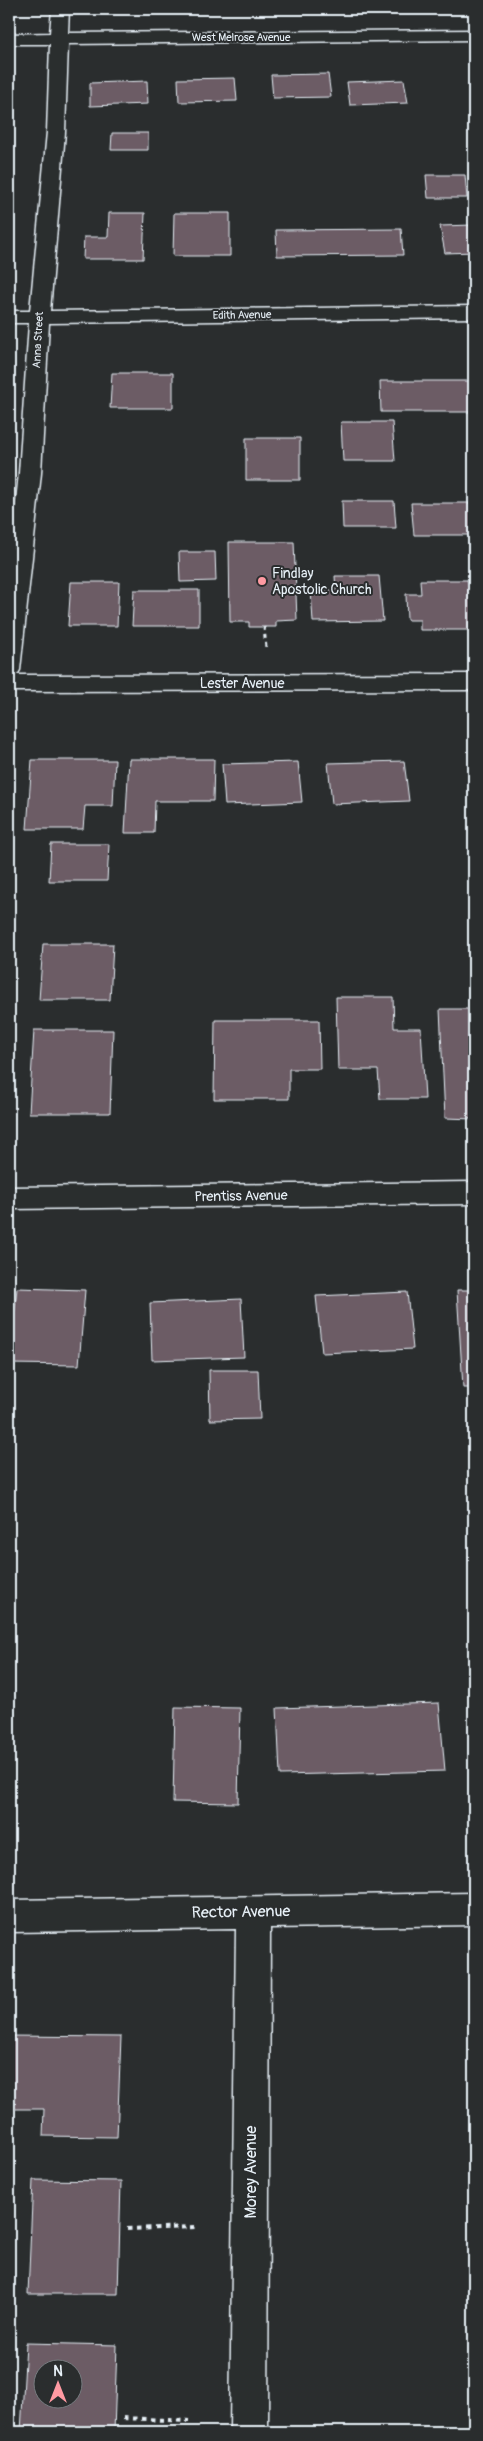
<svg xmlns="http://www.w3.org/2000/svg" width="483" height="2441" viewBox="0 0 483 2441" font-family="Pangolin,sans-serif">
<rect width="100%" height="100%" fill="#2a2d2e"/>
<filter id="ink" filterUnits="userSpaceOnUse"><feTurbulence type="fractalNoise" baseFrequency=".02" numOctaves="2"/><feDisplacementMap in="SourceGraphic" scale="10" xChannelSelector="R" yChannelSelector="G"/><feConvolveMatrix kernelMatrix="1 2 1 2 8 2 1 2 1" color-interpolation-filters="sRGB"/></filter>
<g filter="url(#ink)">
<path fill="#6c5b65" stroke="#e8f1f8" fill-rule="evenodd" d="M328,74L331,97L273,98L271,75Z
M235,78L237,101L179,102L178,79Z
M404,80L408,103L350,105L347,82Z
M147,81L148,104L90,106V83Z
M112,133H148V150H111Z
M426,175H465L467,198H428Z
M109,213H145L143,259H83L84,237H108Z
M174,213H230V256H173Z
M474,225V252L445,253L440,226Z
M401,229L403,255L277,256L276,230Z
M112,373H173V408H110Z
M380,381H474V412H381Z
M341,422H392L395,461H343Z
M246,438H300V480H246Z
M342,501H394L396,528H343Z
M411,503H474V535H414Z
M229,542H294L297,620L276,621V627H249V622H230Z
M179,552H215L216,581L180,582Z
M335,576H379L383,621L313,622L311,590H336Z
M420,580H468L469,593H474V630H420V620H407L406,594H421Z
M71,582H119L117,626H68Z
M134,590H199V626H132Z
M129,759H214L213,801H155L154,833H125Z
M32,760H115L113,806H85L83,829H27Z
M404,761L409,801L332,804L328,763Z
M298,762L302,802L225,805L222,764Z
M51,844H109L107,881H49Z
M43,944H113L110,1000H39Z
M336,997H393L394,1028H421L425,1099H380L378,1070H338Z
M440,1009H474V1119L445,1118Z
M215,1020H319L320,1069H289V1099H214Z
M34,1030H113L110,1113H29Z
M17,1288L85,1290L79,1365L9,1364Z
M457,1290H474V1388H463Z
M407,1292L413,1349L322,1353L316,1296Z
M241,1299L244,1357L152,1360L150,1303Z
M209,1370H258L260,1419L210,1420Z
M439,1703L445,1771L280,1775L277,1708Z
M175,1707L240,1708L238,1803L173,1802Z
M9,2036L121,2037L117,2137L43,2136L44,2109H9Z
M33,2180L121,2181L118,2294H28Z
M26,2343L117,2345L114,2432H21ZM42,2368H72V2398H42Z"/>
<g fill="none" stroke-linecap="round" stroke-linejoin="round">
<g stroke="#e8f1f8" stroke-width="3">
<path id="minor" d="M52,9H69L68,33L474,30V40L68,44L65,132L50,311L474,306V318L49,323L41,473L20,670L17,675L474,674V690L9,691V569L19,473L29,323H9V311H30L47,132L50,44H9V34L50,33Z
M474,1182V1204L9,1209V1187Z
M474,1893V1925L270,1928L268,2432H230L236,1929L9,1932V1900Z"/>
</g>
<path stroke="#e8f1f8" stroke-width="3" stroke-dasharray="4 4" stroke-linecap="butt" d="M264,627L266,648"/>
<path stroke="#e8f1f8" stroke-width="4" stroke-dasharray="4.5 4.5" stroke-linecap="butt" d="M127,2229L195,2227
M123,2418L189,2421"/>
<use href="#minor" fill="#2a2d2e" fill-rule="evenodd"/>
</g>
</g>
<circle fill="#ff9aa2" stroke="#2a2d2e" stroke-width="2" cx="262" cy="581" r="5"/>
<g text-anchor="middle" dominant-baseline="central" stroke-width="4" stroke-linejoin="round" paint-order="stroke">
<g font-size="11" fill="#e8f1f8" stroke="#2a2d2e">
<text x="241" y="37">West Melrose Avenue</text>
<text transform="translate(242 315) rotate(-1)">Edith Avenue</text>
<text transform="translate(38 340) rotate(-87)">Anna Street</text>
</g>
<g font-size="14" fill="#e8f1f8" stroke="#2a2d2e" text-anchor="start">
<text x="272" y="573">Findlay<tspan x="272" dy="16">Apostolic Church</tspan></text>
</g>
<g font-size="14" fill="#e8f1f8" stroke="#2a2d2e">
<text x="242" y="683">Lester Avenue</text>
<text transform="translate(241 1196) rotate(-1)">Prentiss Avenue</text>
</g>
<g font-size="16" fill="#e8f1f8" stroke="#2a2d2e">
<text transform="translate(241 1912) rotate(-1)">Rector Avenue</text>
<text transform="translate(251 2172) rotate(-90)">Morey Avenue</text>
</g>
</g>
<rect width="483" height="2441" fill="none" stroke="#2a2d2e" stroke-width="30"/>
<rect x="15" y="15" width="453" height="2411" fill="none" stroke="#e8f1f8" stroke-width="2" filter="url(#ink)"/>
<g transform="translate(58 2384)"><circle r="24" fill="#2a2d2e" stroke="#767b7f"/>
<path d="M0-4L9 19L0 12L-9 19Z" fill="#ff9aa2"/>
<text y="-8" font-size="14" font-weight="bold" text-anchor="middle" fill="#e8f1f8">N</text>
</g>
</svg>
